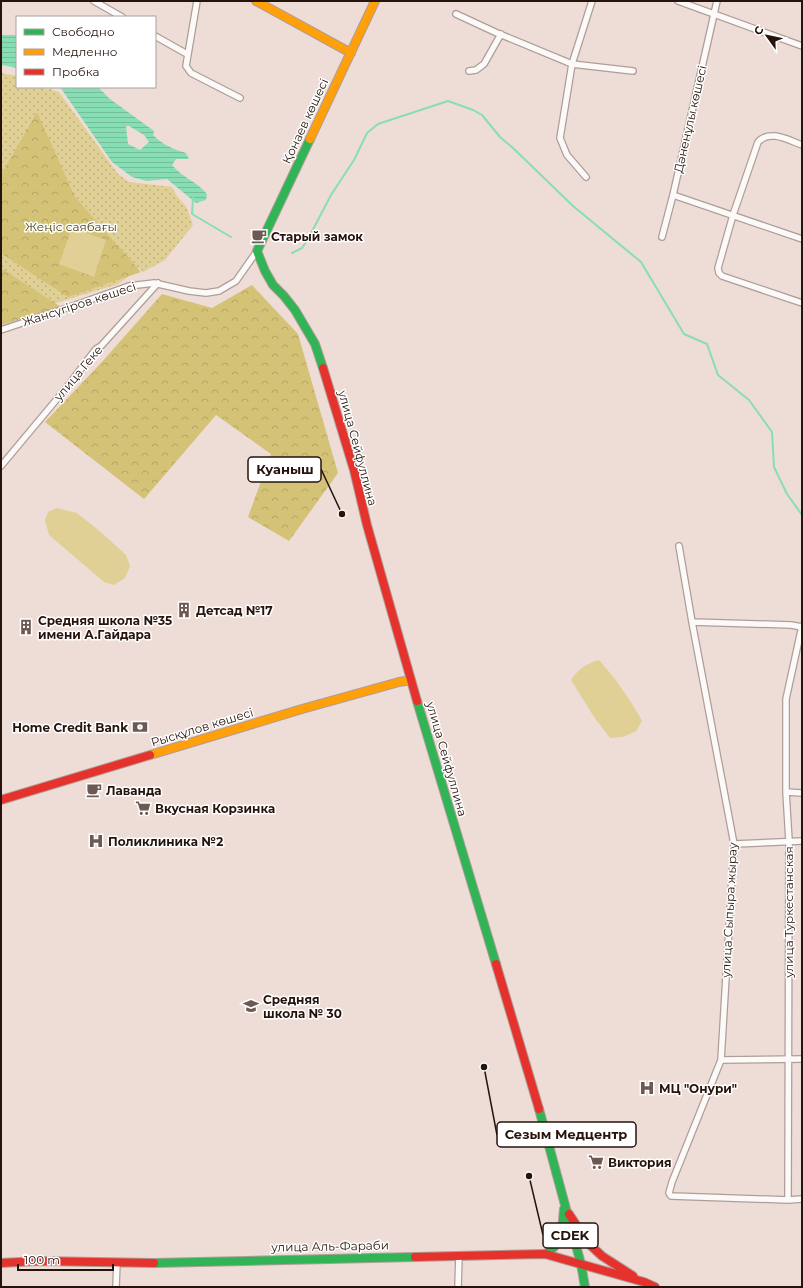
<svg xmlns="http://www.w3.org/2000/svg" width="803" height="1288" viewBox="0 0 803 1288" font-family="Montserrat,sans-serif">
<defs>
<pattern id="green-dots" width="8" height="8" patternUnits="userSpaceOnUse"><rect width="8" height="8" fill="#e0d095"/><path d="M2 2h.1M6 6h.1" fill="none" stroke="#c0b27f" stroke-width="1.8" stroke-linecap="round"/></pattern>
<pattern id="forest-crowns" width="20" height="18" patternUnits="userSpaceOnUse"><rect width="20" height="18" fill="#d4c277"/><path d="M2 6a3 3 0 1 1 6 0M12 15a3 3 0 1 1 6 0" fill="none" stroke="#b6a666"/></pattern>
<pattern id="water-rules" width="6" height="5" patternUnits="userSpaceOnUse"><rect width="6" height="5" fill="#88deb4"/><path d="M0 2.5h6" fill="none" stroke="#75be9a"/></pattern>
</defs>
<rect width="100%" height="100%" fill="#eedcd6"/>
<path fill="url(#green-dots)" d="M1,73L17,76V87H43V88L49,90L50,87L52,90L59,92L118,174L129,182L172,187L177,196L187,208L193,225L165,260L143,272L139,268L118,284L1,320Z"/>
<path fill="url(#forest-crowns)" d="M37,112L75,197L141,272L68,297L2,254L1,250V175Z
M1,268L61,307L1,325Z
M252,285L298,334L338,473L289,541L248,517L271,454L216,415L144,499L45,422L101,363L162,294L212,308Z"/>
<path fill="#e0d095" d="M72,228L106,240L94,277L59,264Z
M57,508L77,513L102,533L126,555L130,566L125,578L114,585L104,582L49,535L45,520L48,512Z
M599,660C616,679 630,699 642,721L636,731L623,737L610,738L594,717L571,680C579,668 586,664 599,660Z"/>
<path fill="url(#water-rules)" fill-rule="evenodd" d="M1,35H17V68L1,65Z
M60,87H98L110,99L154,131L153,135C163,145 173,149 186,153L189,159H176L172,165C183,178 196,181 207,194L206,200L196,203L167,179L147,181L132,177L112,162ZM126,126H129L144,135L149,142L140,150L128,144Z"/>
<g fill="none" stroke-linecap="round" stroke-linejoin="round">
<path stroke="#88deb4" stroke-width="2" d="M193,198L192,214L231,237
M292,253L302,248L308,239L331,195L354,160L367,133L378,124L448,101L473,110L482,115L500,137L513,148L573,206L641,262L684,334L707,344L718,375L749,400L772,432L774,467L787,494L802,515"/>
<g stroke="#af9e98" stroke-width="8">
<path id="street" d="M94,1L122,17
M197,1L186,66L191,73L240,98
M678,1L802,46
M456,14L497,33L572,64L633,71
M155,36L187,54
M469,71L476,70L484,64L501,34
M802,145C788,140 770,129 758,142L733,215L718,268L719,273L722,276L802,303
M586,177L567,155L560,138L572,64L592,1
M673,195L802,239
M662,237L673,195L717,1
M1,330L70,307L129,286L154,283L189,291L206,293L219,291L236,281L257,251
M1,466L67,387L96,349L101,346L158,283
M679,546L692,622L734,844L721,1060L672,1182L669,1193L671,1196L788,1200L802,1199
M692,622L791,625L802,627
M786,792L802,793
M734,844L802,841
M721,1060L802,1059
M788,1200L789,841L786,792V699L802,626
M116,1287L117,1262
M458,1287L459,1256"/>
</g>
<g stroke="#af9e98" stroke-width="10">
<path id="fast" d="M310,139L257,251L265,271L273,285L284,296L295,310L315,344L323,368
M417,701L496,964
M539,1109L581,1264L585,1287
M545,1254C564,1244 562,1227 564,1209
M154,1263L415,1257"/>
</g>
<g stroke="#af9e98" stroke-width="10">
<path id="slow" d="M256,1L351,53
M310,139L375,1
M150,755L302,709L399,682L411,680"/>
</g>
<g stroke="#af9e98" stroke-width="10">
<path id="jam" d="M323,368L354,470L367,525L417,701
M1,800L150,755
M496,964L539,1109
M569,1214L588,1243L602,1256L633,1276
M415,1257L545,1254L644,1282L655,1287
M1,1263L39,1261L154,1263"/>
</g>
<use href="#street" stroke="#fcfaf9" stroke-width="5.5"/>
<use href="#fast" stroke="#30b455" stroke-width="8"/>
<use href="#slow" stroke="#ff9f0a" stroke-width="8"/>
<use href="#jam" stroke="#e5322d" stroke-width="8"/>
</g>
<defs>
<g id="cafe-bare" transform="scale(1.2)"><path d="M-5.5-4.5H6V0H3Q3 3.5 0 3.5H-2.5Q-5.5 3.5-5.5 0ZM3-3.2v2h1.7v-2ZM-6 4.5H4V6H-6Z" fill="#6c5953" stroke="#fff" stroke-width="2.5" paint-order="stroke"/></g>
<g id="building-bare" transform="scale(1.2)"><path d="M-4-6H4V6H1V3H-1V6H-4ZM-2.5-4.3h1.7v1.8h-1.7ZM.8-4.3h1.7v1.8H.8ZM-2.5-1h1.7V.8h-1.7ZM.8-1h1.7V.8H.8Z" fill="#6c5953" stroke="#fff" stroke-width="2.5" paint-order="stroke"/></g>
<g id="bank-bare" transform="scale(1.2)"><path d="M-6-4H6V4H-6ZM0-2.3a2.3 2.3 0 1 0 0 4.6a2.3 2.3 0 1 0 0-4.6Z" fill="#6c5953" stroke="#fff" stroke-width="2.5" paint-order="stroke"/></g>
<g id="supermarket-bare" transform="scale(1.2)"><path d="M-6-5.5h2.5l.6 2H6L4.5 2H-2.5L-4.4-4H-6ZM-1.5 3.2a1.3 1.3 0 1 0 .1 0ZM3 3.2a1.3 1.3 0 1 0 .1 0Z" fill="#6c5953" stroke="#fff" stroke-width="2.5" paint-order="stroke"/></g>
<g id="hospital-bare" transform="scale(1.2)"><path d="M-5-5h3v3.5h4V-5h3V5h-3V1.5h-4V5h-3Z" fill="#6c5953" stroke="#fff" stroke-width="2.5" paint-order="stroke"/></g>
<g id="school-bare" transform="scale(1.2)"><path d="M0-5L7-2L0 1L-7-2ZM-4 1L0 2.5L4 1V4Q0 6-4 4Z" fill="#6c5953" stroke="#fff" stroke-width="2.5" paint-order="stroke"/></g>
</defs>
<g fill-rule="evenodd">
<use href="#cafe-bare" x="259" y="236"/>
<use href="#building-bare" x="184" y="610"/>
<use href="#building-bare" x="26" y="627"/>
<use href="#bank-bare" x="140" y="727"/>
<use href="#cafe-bare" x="94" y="790"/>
<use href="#supermarket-bare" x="143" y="808"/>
<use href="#hospital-bare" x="96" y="841"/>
<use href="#school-bare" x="251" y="1006"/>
<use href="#hospital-bare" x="647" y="1088"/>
<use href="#supermarket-bare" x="596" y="1162"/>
</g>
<g text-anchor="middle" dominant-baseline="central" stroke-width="3" stroke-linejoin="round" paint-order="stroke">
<g font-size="12" fill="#26130c" stroke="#fff">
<text transform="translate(690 119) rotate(-77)">Дәненұлы көшесі</text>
<text transform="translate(305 121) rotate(-65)">Қонаев көшесі</text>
<text transform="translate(79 304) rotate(-18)">Жансүгіров көшесі</text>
<text transform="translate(78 373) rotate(-50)">улица Геке</text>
<text transform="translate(358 448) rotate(75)">улица Сейфуллина</text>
<text transform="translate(202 727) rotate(-17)">Рысқұлов көшесі</text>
<text transform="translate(447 759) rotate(74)">улица Сейфуллина</text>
<text transform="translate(729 910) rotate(-87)">улица Сыпыра жырау</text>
<text transform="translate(788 912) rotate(-90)">улица Туркестанская</text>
<text transform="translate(330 1246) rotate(-1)">улица Аль-Фараби</text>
</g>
<g font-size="12" fill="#463f0b" stroke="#fff">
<text x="71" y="226">Жеңіс саябағы</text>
</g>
<g font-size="12" font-weight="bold" fill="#26130c" stroke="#fff" text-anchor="start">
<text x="271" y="236">Старый замок</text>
<text x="196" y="610">Детсад №17</text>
<text x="38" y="620">Средняя школа №35<tspan x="38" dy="14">имени А.Гайдара</tspan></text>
<text x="128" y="727" text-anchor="end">Home Credit Bank</text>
<text x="106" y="790">Лаванда</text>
<text x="155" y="808">Вкусная Корзинка</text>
<text x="108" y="841">Поликлиника №2</text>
<text x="263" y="999">Средняя<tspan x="263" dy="14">школа № 30</tspan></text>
<text x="659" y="1088">МЦ "Онури"</text>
<text x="608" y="1162">Виктория</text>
</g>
</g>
<path fill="none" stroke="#26130c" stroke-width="1.5" d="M342 514L321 469M484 1067L497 1135M529 1176L543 1235"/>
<g fill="#26130c" stroke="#fff" stroke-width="1.5">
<circle cx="342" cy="514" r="4"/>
<circle cx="484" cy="1067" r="4"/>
<circle cx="529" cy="1176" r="4"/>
</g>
<g fill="#fff" stroke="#26130c" stroke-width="1.5">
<rect x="248" y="457" width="73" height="25" rx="4"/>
<rect x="497" y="1122" width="139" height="25" rx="4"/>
<rect x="543" y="1223" width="55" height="25" rx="4"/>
</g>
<g font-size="13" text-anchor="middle" font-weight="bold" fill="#26130c">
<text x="285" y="474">Куаныш</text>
<text x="566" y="1139">Сезым Медцентр</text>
<text x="570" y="1240">CDEK</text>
</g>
<rect width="803" height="1288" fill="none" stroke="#26130c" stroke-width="4"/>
<rect x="16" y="16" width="140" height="72" fill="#ffffff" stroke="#a8a19e"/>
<rect x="24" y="29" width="20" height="6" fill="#30b455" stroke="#a8a19e"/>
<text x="52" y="36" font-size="12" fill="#26130c">Свободно</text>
<rect x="24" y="49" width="20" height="6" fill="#ff9f0a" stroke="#a8a19e"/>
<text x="52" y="56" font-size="12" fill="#26130c">Медленно</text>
<rect x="24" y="69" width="20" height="6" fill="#e5322d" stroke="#a8a19e"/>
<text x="52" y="76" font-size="12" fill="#26130c">Пробка</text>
<g transform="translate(767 36) rotate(303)" stroke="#ffffff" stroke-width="3" paint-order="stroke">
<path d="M0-3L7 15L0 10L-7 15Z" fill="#26130c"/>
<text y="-6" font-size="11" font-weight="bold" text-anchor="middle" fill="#26130c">С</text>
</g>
<path d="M18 1264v6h95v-6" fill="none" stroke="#26130c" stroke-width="2"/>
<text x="24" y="1264" font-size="12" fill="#26130c" stroke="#ffffff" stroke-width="3" paint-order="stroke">100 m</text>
</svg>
